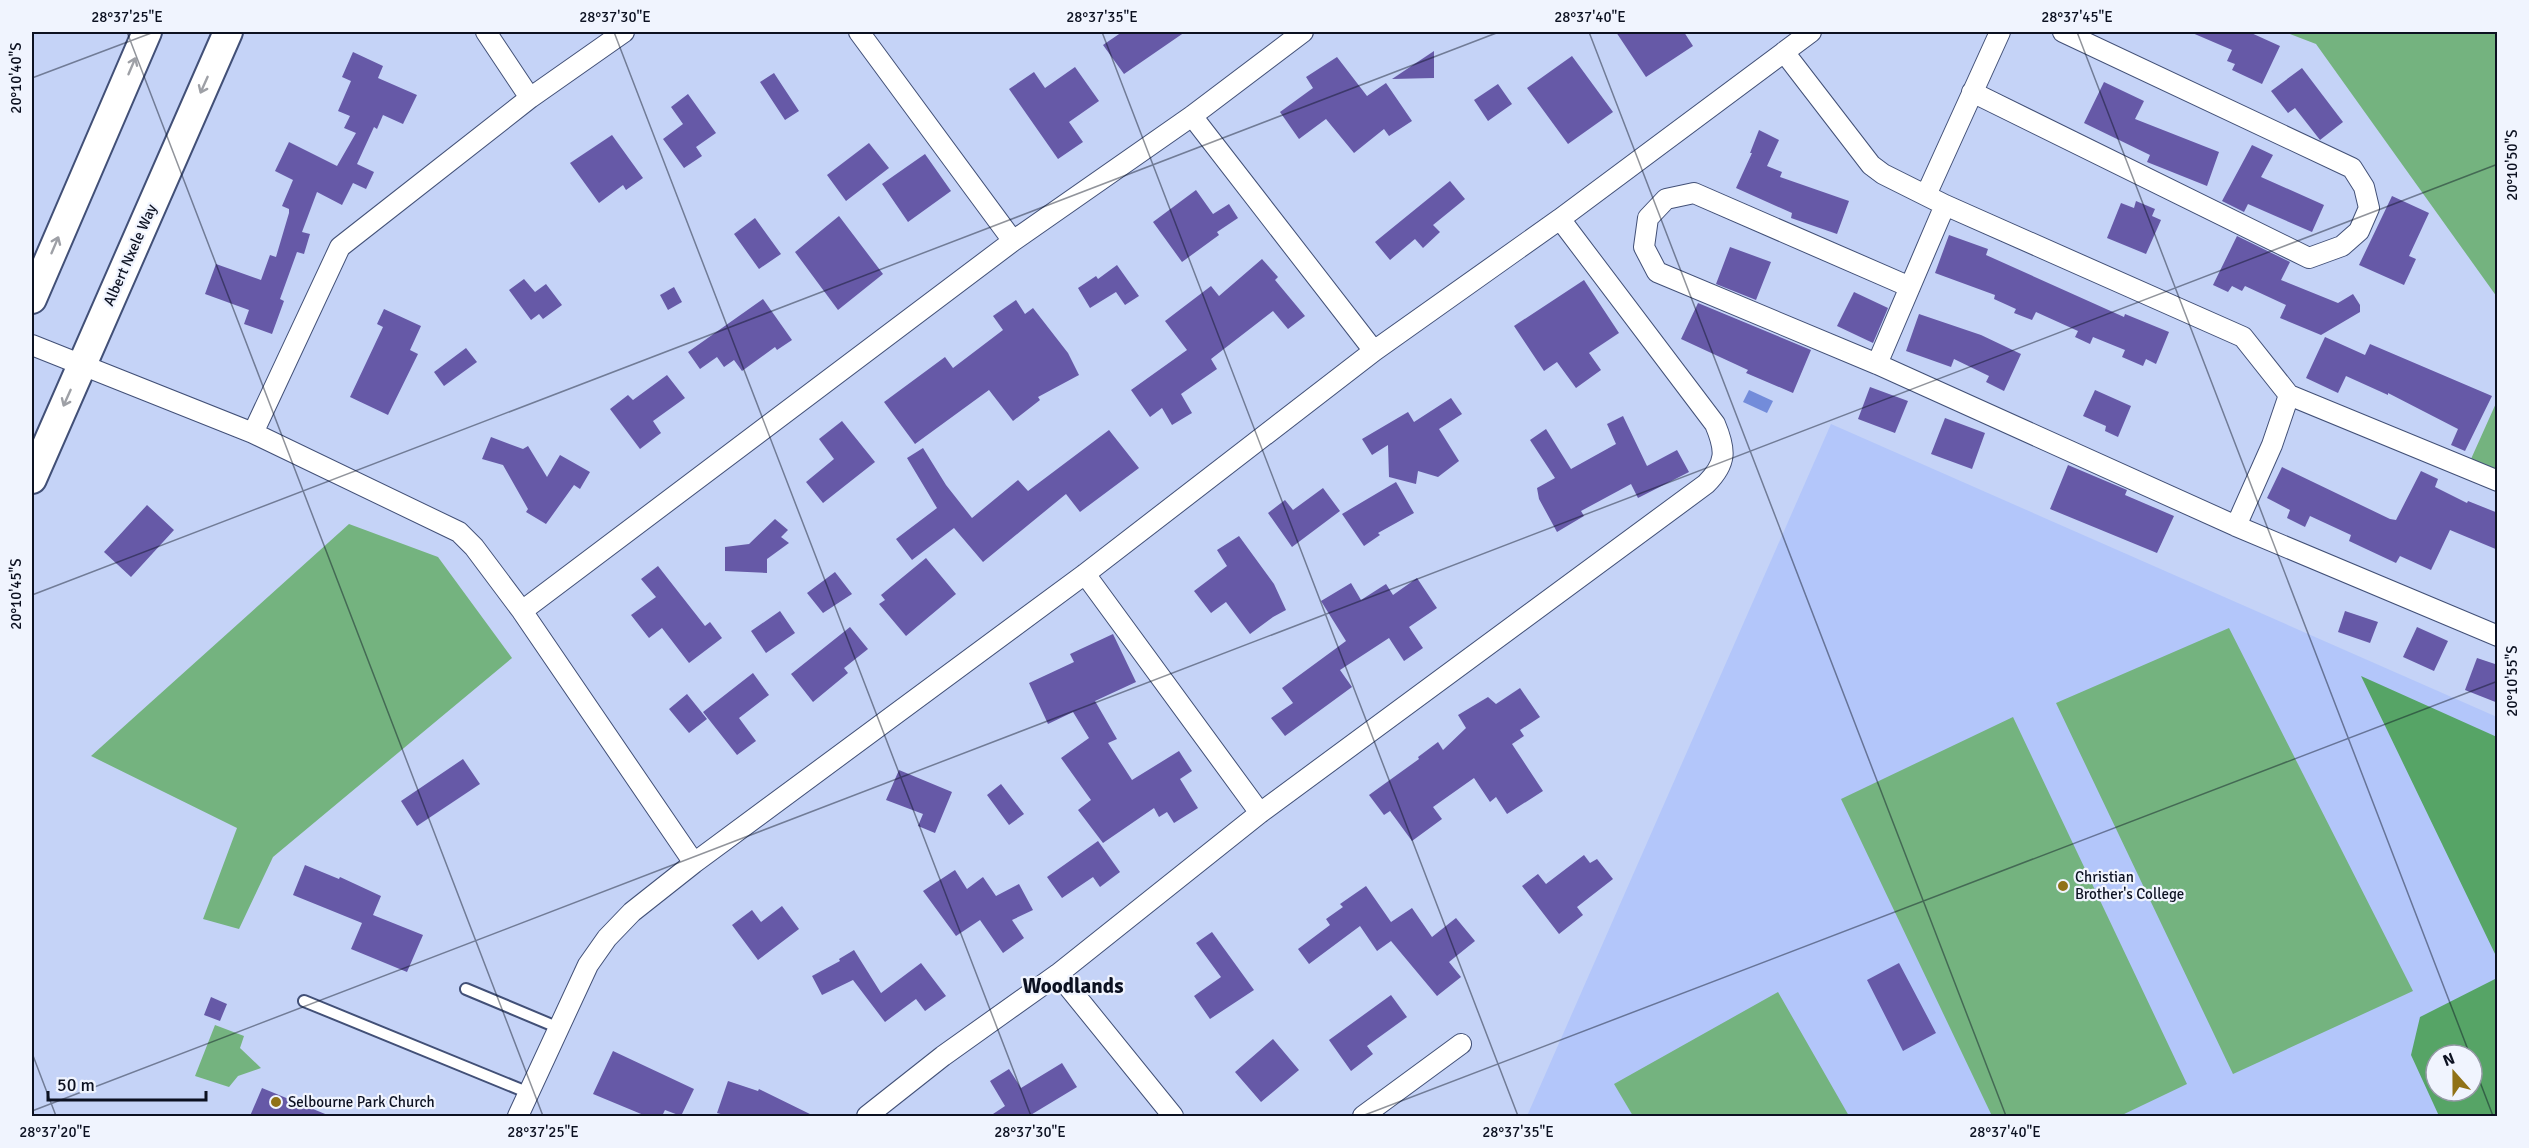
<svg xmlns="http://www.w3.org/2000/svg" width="2529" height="1148" viewBox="0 0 2529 1148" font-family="Signika,sans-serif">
<rect width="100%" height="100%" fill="#c5d3f7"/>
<path fill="#b3c6fa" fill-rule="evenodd" d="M1831,424L2497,717V1116H1527ZM2436,1055H2472V1091H2436Z"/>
<path fill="#74b37f" d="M2285,32H2497V297L2316,44Z
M2497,401V470L2471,459Z
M349,524L438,557L512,658L273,857L239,929L203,919L237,828L91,756Z
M2229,628L2413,991L2233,1074L2056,703Z
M2013,717L2187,1084L2120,1116H1992L1841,799Z
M1778,992L1849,1116H1633L1614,1084Z
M215,1025L244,1036L240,1048L261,1068L238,1076L229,1087L195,1076Z"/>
<path fill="#56a466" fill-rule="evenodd" d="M2361,676L2497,737V958Z
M2497,978V1116H2439L2411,1055L2420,1017ZM2436,1055H2472V1091H2436Z"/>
<path fill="#738cda" d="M1749,390L1773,401L1767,413L1743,402Z"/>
<path fill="#6659a7" d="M1122,32H1185L1124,74L1103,45Z
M1616,32H1684L1693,46L1646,77Z
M2190,32H2249L2280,46L2262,84L2232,70L2235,64L2227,61L2232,50Z
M1434,51V78L1392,79Z
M353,52L383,66L378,78L417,95L403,124L383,115L377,129L374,127L357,164L374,172L366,189L353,183L342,205L317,192L302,232L310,234L304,254L297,252L280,299L284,301L272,334L244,324L249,310L205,294L216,264L261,280L270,255L276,257L289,213V209L282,206L293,180L275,171L289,142L337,166L356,133L344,128L350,116L338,111L351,81L342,77Z
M1572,56L1613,112L1568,144L1527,88Z
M1337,57L1367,96L1386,83L1412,121L1389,136L1384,129L1354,153L1326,119L1299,139L1280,112L1313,88L1306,77Z
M1075,67L1099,101L1069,122L1083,142L1058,159L1009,89L1034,72L1045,88Z
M2302,68L2343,122L2320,140L2295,108L2288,113L2271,91Z
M774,73L799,111L785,120L760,82Z
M2104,82L2144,101L2135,119L2219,152L2207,186L2147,162L2150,155L2084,123Z
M1498,84L1512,104L1488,121L1474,100Z
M688,94L716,133L696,147L702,156L684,168L663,139L683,124L671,107Z
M1759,130L1779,140L1767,166L1782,172L1780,177L1849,201L1837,234L1791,218L1792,213L1736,188L1752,153H1750Z
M612,135L643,178L626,190L623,185L599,203L570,163Z
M869,143L889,168L846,201L827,175Z
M2252,145L2273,155L2261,177L2324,205L2312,232L2248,204L2244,212L2222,201Z
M925,154L951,191L908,222L882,184Z
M1450,181L1465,199L1433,225L1440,232L1423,248L1415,239L1390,260L1375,242Z
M1196,190L1213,214L1229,204L1238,218L1217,232L1219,235L1182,262L1153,222Z
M2392,196L2429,213L2409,256L2416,259L2404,285L2359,265Z
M2136,201L2155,209L2152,216L2161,220L2146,254L2107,238L2121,203L2134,208Z
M839,216L883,274L838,310L795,252Z
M755,218L781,254L759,269L734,234Z
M1949,235L1988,249L1986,255L2124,317L2125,314L2169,332L2156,364L2146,359L2143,366L2122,357L2125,350L2093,337L2090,344L2075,337L2078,331L2036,312L2032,320L2014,313L2016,309L1994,299L1995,295L1935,273Z
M2237,236L2290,262L2281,280L2338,303L2353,294L2360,305V312L2321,335L2280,318L2286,305L2245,286L2242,291L2232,286L2228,292L2213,285Z
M1730,247L1771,262L1756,300L1716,284Z
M1262,259L1278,277L1275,280L1305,316L1288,329L1273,311L1211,359L1217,369L1181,394L1192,413L1172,425L1162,408L1150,417L1131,390L1187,350L1165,321L1211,286L1219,296Z
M1117,265L1139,296L1125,305L1116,292L1090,308L1078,288L1096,276L1098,279Z
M524,279L535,292L546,284L562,305L543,319L539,314L531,320L509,290Z
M1584,280L1619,333L1589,353L1601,370L1576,388L1557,362L1544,371L1514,326Z
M674,287L682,302L668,310L660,295Z
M1854,292L1888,308L1873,343L1837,326Z
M763,299L792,340L777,350L775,347L742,371L734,360L724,367L717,357L700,369L688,352Z
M1016,300L1025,314L1033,308L1068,353L1079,375L1038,397L1040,400L1013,421L989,390L915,444L884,402L945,357L953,368L1003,330L993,316Z
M1698,303L1811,350L1793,393L1746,373L1748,370L1681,339Z
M384,309L421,326L410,350L418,354L388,415L350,397L383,327L377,324Z
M1919,314L1981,335L2021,354L2004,391L1986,382L1989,376L1954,359L1951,367L1906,351Z
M2325,337L2365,355L2370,344L2492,396L2465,451L2451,445L2458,429L2388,393V395L2346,376L2338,393L2306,378Z
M466,348L477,362L444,386L434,372Z
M667,375L685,398L653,421L661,433L640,449L610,409L628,395L633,400Z
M1870,387L1908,401L1895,433L1858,419Z
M2095,390L2131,406L2118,437L2105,431L2106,426L2083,416Z
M1451,398L1462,414L1439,429L1459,461L1438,477L1418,471L1416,484L1389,477L1388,445L1372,455L1362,439L1408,412L1414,422Z
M1623,416L1647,466L1677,450L1689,472L1638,498L1631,484L1581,511L1584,516L1557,532L1539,499L1537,488L1555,478L1530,440L1546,429L1571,469L1616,444L1607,424Z
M1945,418L1985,433L1972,469L1931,454Z
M842,421L875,462L823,503L806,482L834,459L819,439Z
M1109,430L1139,468L1080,512L1066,494L983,562L954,528L912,560L896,539L937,508L907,458L923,448L946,485L972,518L1018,480L1028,491Z
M491,437L523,449L528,446L547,477L560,455L590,472L580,489L574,485L546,524L526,512L528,509L503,465L482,459Z
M2068,465L2127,490L2125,495L2174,516L2157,553L2050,509Z
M2282,467L2390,519L2396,520L2421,471L2438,479L2435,487L2467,503L2468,501L2498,513V550L2450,530L2431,570L2400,556L2396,563L2349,541L2351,535L2310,516L2305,527L2287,518L2290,510L2267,498Z
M1396,482L1414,513L1378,533L1380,535L1364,546L1342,514Z
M1323,488L1340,511L1292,547L1268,513L1285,500L1293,510Z
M147,505L174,530L131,577L104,552Z
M775,519L788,530L781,537L789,543L767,559V573L725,571V547L749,544Z
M1239,536L1274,584L1286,610L1273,617L1250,634L1226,602L1211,613L1194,591L1227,566L1217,550Z
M926,558L956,594L906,636L879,604L885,600L881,595Z
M658,566L705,626L710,622L722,638L689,663L662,628L649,638L631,615L656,597L641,579Z
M835,572L852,594L823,613L807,593Z
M1417,578L1437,608L1409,627L1423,648L1404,661L1389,638L1340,670L1352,687L1285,736L1271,718L1293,703L1282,688L1346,641L1321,601L1351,583L1361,600L1386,584L1393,595Z
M780,611L795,633L766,653L751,631Z
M2345,611L2378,622L2370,643L2338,632Z
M850,627L868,649L844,668L848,673L813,702L791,674Z
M2417,627L2448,641L2434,671L2403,657Z
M1113,634L1136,682L1095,701L1117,739L1108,743L1132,780L1179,751L1192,771L1180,779L1198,808L1174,823L1167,812L1159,817L1154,808L1103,843L1078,810L1091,800L1061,758L1089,738L1073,712L1048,724L1029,683L1074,662L1070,654Z
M2477,658L2498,665V703L2465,690Z
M753,673L769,695L739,718L756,741L737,755L703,712Z
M1520,688L1540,717L1520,730L1524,736L1512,744L1543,791L1507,814L1496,797L1490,802L1474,778L1433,807L1442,819L1412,841L1390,811L1384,815L1369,795L1419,759L1418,757L1438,742L1443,750L1466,728L1458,715L1488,697L1496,704Z
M687,694L707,719L689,733L669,709Z
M463,759L480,784L417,826L401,801Z
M899,770L952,792L935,833L918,826L923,814L886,800Z
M1001,784L1024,814L1009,825L987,795Z
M1098,841L1120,872L1100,887L1093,877L1062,898L1047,877Z
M1584,855L1590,863L1597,859L1613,879L1577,907L1583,915L1559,934L1522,886L1538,874L1546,884Z
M305,865L339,879L340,877L381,896L373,915L423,935L407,972L351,949L362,923L293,895Z
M955,870L967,889L983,877L996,896L1019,884L1033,910L1012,920L1024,938L1003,953L980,920L956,936L923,891Z
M1366,886L1391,922L1412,908L1432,937L1456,918L1475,941L1449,962L1461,977L1437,996L1391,941L1377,951L1360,926L1309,964L1298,949L1330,925L1326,919L1343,907L1340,904Z
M782,906L799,929L758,960L732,925L752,910L761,922Z
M1212,932L1254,990L1210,1019L1194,996L1221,977L1196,943Z
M854,950L881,993L921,963L946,996L925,1011L916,999L885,1022L853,980L822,995L812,976L840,961L839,959Z
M1899,963L1936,1033L1903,1051L1867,980Z
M1391,995L1407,1017L1367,1046L1373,1054L1351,1071L1329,1040Z
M211,997L227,1004L220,1021L204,1015Z
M1273,1039L1299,1070L1261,1102L1235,1072Z
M613,1051L694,1089L681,1116L665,1110L662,1116H646L593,1094Z
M1062,1063L1077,1087L1029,1116H990L1005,1106L990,1081L1009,1069L1021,1088Z
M728,1081L758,1091L759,1089L814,1116H728L717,1113Z
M262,1088L330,1116H250Z"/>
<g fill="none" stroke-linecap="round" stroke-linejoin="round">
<g stroke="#425077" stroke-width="14">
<path id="lane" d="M466,989L559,1028
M304,1001L529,1093"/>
</g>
<g stroke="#425077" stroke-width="22">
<path id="street" d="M486,32L530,98
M859,32L1013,241
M1784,52L1871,165L1883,174L1945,205L2243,337L2289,395L2498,481
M1972,92L2309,258L2342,246L2359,231L2369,208L2364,187L2352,168L2063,32
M1192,116L1374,351
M1926,195L2000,32
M1910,287L1694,193L1666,199L1648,218L1644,247L1657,272L1877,364L2236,526L2498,636
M32,345L253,433L459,532L474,547L522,611L694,863
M1877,364L1945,205
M253,433L340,247L530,98L624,32
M2236,526L2272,445L2289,395
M1085,574L1260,813
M522,611L1013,241L1192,116L1303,32
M1058,974L1173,1116
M518,1116L588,965L607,938L632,912L694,863L1085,574L1374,351L1560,219L1811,32
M867,1116L943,1056L1058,974L1260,813L1706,484C1727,463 1726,450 1715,424L1560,219
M1363,1116L1461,1044"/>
</g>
<g stroke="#425077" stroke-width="32">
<path id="secondary" d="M32,299L147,32
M32,479L228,32"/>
</g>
<use href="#lane" stroke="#fff" stroke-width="10"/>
<use href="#street" stroke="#fff" stroke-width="20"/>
<use href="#secondary" stroke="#fff" stroke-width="28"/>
</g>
<defs><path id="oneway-shaft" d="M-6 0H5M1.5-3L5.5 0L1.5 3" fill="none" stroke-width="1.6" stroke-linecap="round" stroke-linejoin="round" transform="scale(1.5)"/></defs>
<g stroke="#9ea0a6">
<use href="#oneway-shaft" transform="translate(132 66) rotate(-67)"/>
<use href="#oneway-shaft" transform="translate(204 85) rotate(114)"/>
<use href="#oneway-shaft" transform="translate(55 245) rotate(-67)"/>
<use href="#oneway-shaft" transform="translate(67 398) rotate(114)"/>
</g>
<path fill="none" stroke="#0c1121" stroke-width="1.5" stroke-opacity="0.45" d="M127,32L543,1116M614,32L1031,1116M1102,32L1518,1116M1589,32L2006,1116M2077,32L2470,1055M32,78L154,32M32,595L1499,32M32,1053L56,1116M2472,1061L2493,1116M32,1111L2498,164M1362,1116L2498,681"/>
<g fill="#907217" stroke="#f0f4fe" stroke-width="2">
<circle cx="2063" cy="886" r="6"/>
<circle cx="276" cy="1102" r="6"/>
</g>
<g text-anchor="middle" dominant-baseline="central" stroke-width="4.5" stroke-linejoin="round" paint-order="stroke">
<g font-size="15" fill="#0c1121" stroke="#f0f4fe">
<text transform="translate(130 255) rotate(-66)">Albert Nxele Way</text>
</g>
<g font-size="15" fill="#0c1121" stroke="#f0f4fe" text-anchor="start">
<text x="2075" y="877">Christian<tspan x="2075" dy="17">Brother's College</tspan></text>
<text x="288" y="1102">Selbourne Park Church</text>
</g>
<g font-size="21" font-weight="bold" fill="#0c1121" stroke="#f0f4fe">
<text x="1073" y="986">Woodlands</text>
</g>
</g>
<rect width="2529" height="1148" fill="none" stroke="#f0f4fe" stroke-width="66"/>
<g transform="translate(2454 1073) rotate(339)"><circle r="28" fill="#f0f4fe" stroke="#9599a6" stroke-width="1.5"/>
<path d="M0-4.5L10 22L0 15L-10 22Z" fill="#907217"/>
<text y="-9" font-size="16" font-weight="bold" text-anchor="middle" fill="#0c1121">N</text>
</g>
<path d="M48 1091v9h158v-9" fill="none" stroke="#0c1121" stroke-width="3"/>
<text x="57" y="1091" font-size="18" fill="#0c1121" stroke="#f0f4fe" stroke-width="4.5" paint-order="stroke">50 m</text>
<rect x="33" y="33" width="2463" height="1082" fill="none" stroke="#0c1121" stroke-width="2"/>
<g font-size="15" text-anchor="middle" fill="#0c1121">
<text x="127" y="22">28°37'25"E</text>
<text x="615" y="22">28°37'30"E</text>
<text x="1102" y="22">28°37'35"E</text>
<text x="1590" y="22">28°37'40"E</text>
<text x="2077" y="22">28°37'45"E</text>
<text transform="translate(16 78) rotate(-90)" y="5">20°10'40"S</text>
<text transform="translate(2512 165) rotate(-90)" y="5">20°10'50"S</text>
<text transform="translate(16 594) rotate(-90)" y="5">20°10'45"S</text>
<text transform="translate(2512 681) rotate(-90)" y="5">20°10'55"S</text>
<text x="55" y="1137">28°37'20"E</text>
<text x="543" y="1137">28°37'25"E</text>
<text x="1030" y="1137">28°37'30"E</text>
<text x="1518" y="1137">28°37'35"E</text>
<text x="2005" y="1137">28°37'40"E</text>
</g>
</svg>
